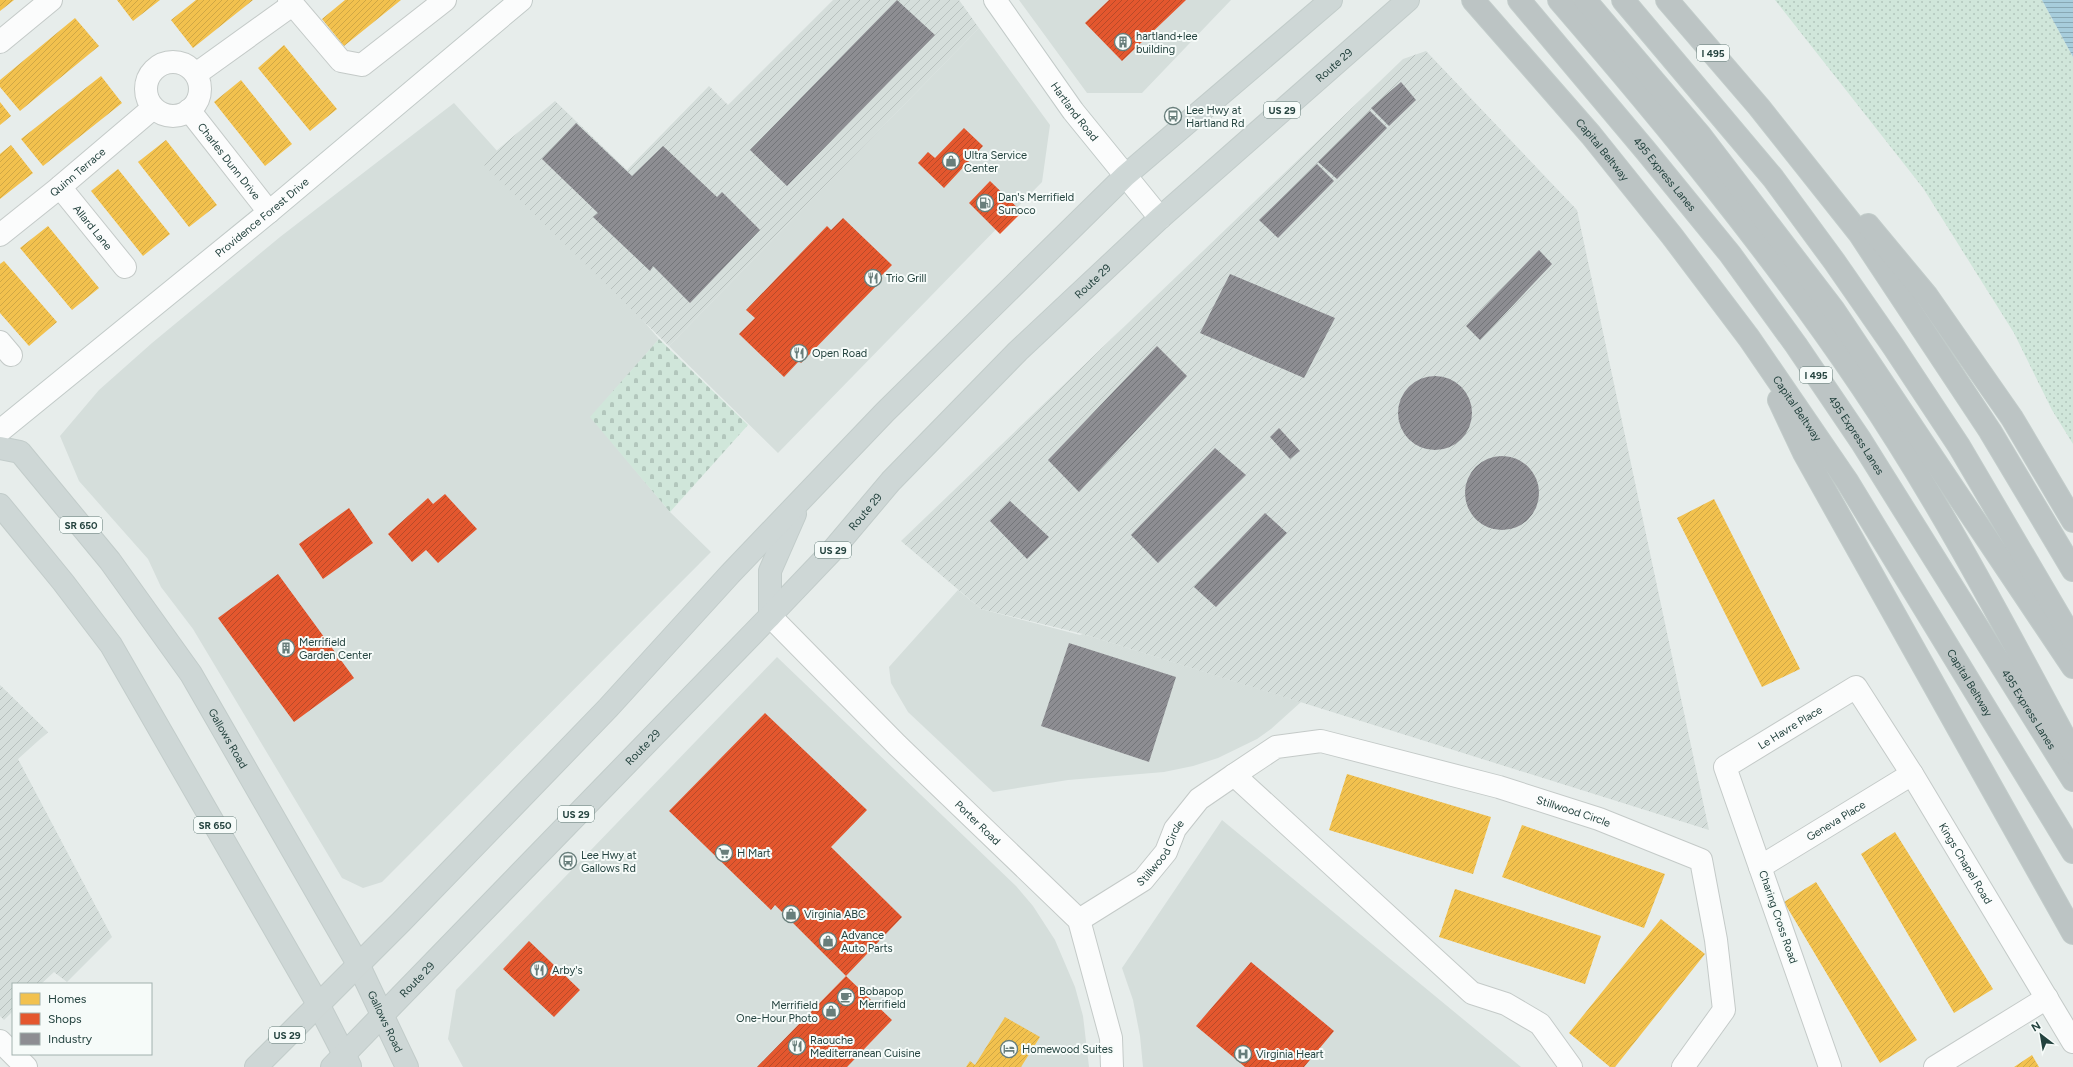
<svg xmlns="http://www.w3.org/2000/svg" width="2073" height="1067" viewBox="0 0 2073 1067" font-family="Figtree,sans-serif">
<defs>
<pattern id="industrial-furrows" width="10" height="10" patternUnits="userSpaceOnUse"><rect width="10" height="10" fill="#d5dedb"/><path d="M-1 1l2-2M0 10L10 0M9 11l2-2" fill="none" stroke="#b7c0bd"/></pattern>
<pattern id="grass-dots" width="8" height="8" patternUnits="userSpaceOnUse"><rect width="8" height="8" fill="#d0e6da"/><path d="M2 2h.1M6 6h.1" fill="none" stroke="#b2c6bc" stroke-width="1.8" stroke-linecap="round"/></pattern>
<pattern id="cemetery-stones" width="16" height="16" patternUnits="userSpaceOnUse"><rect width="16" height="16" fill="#d0e6da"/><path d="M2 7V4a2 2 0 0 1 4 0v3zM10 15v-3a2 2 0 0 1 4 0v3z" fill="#b2c6bc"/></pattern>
<pattern id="water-rules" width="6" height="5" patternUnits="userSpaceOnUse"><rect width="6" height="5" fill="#a7cddc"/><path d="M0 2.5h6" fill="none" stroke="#88a8b4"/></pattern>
<pattern id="homes-hatch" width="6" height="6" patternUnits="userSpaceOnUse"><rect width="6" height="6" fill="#f2c14e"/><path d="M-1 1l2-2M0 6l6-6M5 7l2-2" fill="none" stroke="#cfa745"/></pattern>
<pattern id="shops-hatch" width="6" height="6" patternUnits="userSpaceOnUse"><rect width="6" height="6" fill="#e4572e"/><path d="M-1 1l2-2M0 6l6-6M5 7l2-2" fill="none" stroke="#b84a29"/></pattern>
<pattern id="industry-hatch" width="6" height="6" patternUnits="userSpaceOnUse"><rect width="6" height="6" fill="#8d8d92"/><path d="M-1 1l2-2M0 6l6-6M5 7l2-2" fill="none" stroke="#737579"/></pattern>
</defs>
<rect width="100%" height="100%" fill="#e7edeb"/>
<path fill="#d5dedb" d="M1019,0H1231L1142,93H1087Z
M979,28L1050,125L1042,182L778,453L669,346Z
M454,103L508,163L659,339L591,417L670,512L711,552L382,882L363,888L342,878L193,629L161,587L148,559L79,481L60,436L99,390L152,343L280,237Z
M958,590L981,609L1080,635L1083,634L1301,702L1271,729L1257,739L1218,758L1193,766L1164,772L1068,780L993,792L908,712L891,683L889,667Z
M777,657L1016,886L1033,906L1055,940L1075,987L1083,1016L1089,1067H463L448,1039L456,990Z
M1222,820L1521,1067H1143L1140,1036L1133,1000L1122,968Z"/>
<path fill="url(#industrial-furrows)" d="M833,0H959L979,28L669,346L482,163L555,101L627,170L709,86L728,105Z
M1426,51L1577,210L1709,830L1083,634L981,609L901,541L1403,59Z
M0,685L48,732L18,759L112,937L67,982L54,972L41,984H13V1011L4,1020L0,1016Z"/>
<path fill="url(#grass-dots)" d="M1775,0H2042L2073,57V444L2052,410L2014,333L1923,188Z"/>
<path fill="url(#cemetery-stones)" d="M659,339L748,425L670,512L590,417Z"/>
<path fill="url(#water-rules)" d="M2042,0H2073V57Z"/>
<path fill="url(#homes-hatch)" d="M0,0H14L0,11Z
M117,0H160L133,21Z
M196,0H253L193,48L171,20Z
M345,0H401L344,46L322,19Z
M75,18L99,46L20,111L0,87V80Z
M284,45L337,109L310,131L258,68Z
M101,76L122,103L43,166L21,139Z
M241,80L292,144L265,166L214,102Z
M0,102L11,116L0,125Z
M166,140L217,205L189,227L138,162Z
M11,145L33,173L0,199V154Z
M118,169L170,234L143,256L91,191Z
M48,226L99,288L72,310L20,248Z
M4,261L57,322L29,346L0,313V264Z
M1714,499L1800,669L1762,687L1677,518Z
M1347,774L1491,817L1473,874L1329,830Z
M1522,825L1665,874L1644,928L1502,877Z
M1895,832L1993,989L1954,1013L1861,854Z
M1816,882L1917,1040L1880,1063L1784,902Z
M1455,889L1601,936L1585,984L1439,937Z
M1661,919L1705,954L1615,1067H1610L1569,1033Z
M1005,1017L1040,1037L1021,1067H966L970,1061L975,1065Z
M2032,1055L2039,1067H2014Z"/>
<path fill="url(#shops-hatch)" d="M1109,0H1186L1122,61L1085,23Z
M964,128L983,146L944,188L918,163L928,152L935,158Z
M990,181L1022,212L1000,234L969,203Z
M843,218L892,265L880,277L882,280L801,363L799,361L784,377L739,334L755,318L746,310L827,226L831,230Z
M445,494L477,529L438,563L426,550L412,562L388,534L428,498L433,504Z
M349,508L373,543L323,579L299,544Z
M278,574L354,678L294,722L218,618Z
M765,713L867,810L831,847L902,917L846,976L775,905L771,910L669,811Z
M529,941L580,990L554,1017L503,969Z
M1251,962L1334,1031L1304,1067H1245L1196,1026Z
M846,976L892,1020L847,1067H757Z"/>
<path fill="url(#industry-hatch)" d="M897,0L935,35L787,186L750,150Z
M1401,82L1416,100L1389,126L1371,108Z
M1370,111L1387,128L1337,179L1318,162Z
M576,123L632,176L663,146L717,197L722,192L760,230L690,303L653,266L650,271L593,217L598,213L542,159Z
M1317,164L1334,181L1278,238L1259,220Z
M1539,250L1552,264L1480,340L1466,326Z
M1230,274L1335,318L1304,378L1200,333Z
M1157,346L1187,376L1079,492L1048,460Z
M1398 413a37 37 0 1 1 74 0a37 37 0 1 1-74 0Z
M1279,428L1300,451L1290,459L1270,437Z
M1215,448L1246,475L1158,563L1131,535Z
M1465 493a37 37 0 1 1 74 0a37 37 0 1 1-74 0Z
M1010,501L1049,537L1027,559L990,521Z
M1265,513L1287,533L1216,607L1194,587Z
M1069,643L1176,677L1149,762L1041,726Z"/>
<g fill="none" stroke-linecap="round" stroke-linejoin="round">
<g stroke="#c4cac8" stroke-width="24">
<g id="street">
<path d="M289,0L341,61L362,65L445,0"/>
<path d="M0,42L51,0"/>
<circle cx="173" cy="89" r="27"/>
<path d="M196,74L292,5"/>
<path id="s1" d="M189,110L269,212"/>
<path id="s2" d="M60,187L125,267"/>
<path id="s3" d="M0,235L60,187L153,108"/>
<path d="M0,342L11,355"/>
<path id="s4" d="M770,616L897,745L1079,920L1111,1038L1112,1067"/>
<path id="s5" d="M1760,867L1912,774"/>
<path id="s6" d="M1079,920L1143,880L1166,852L1175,829L1199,799L1234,775"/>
<path d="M0,1041L26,1067"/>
<path id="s7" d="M1571,1067L1540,1024L1506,1004L1472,993L1234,775L1276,747L1321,741L1499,787L1599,819L1701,860L1716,940L1724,1010L1683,1067"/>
<path id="s8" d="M1830,1067L1725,767L1856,687L1912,774L2073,1042"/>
<path d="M1935,1067L2047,998"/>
</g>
</g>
<g stroke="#c2cac8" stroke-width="24">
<g id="secondary">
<path id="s9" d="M995,0L1073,111L1160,218"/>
<path id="s10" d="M0,431L269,212L521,0"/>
</g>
</g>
<g stroke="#c2ccca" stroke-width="24">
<g id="primary">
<path id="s11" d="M0,448L20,452L110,561L191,674L358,964L407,1067"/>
<path d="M0,505L63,582L111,645L318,1004L350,1066"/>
<path d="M770,616V571L795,514"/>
<path d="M256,1067L401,922L608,708L730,574L885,412L1125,176L1331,0"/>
<path id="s12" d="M332,1067L770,616L832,551L891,481L1018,351L1160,218L1408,0"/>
</g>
</g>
<g stroke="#c2ccca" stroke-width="24">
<g id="highway">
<path id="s13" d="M1473,0L1591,135L1672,236L1749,338L1847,481L2073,852"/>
<path id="s14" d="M1519,0L1646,151L1730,254L1796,345L1861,441L2073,780"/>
<path d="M1559,0C1666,124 1770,251 1862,387C1941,504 2006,629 2073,753"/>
<path d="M1585,0L1700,135L1833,309L2073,667"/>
<path d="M1623,0L1773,178L1834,261L1893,346L1959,446L2073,640"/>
<path d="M1667,0L1759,107L1859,233L1990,431L2073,570"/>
<path d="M1868,225L1927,296L2012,418L2073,521"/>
<path d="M1779,400L1804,453L2073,933"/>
</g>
</g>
<use href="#street" stroke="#fbfcfc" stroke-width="22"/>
<use href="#secondary" stroke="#fbfcfc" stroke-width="22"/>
<use href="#primary" stroke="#ced7d6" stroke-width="22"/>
<use href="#highway" stroke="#bcc4c4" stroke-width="22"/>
</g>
<defs>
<g id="building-ring" transform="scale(0.9)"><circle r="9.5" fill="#f6fbf9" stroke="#687e7b" stroke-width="1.5"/><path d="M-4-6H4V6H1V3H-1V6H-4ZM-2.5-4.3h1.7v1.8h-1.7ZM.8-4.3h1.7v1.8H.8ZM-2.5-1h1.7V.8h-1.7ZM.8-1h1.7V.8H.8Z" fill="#687e7b"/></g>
<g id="bus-ring" transform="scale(0.9)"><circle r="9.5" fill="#f6fbf9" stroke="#687e7b" stroke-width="1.5"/><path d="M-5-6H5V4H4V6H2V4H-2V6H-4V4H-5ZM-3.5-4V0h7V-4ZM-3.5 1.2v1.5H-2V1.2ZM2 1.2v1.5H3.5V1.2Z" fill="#687e7b"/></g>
<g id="shop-ring" transform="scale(0.9)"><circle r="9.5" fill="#f6fbf9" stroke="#687e7b" stroke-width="1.5"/><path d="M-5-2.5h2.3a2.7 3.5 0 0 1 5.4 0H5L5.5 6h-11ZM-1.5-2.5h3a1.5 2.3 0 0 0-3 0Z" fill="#687e7b"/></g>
<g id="fuel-ring" transform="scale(0.9)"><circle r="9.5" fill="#f6fbf9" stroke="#687e7b" stroke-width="1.5"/><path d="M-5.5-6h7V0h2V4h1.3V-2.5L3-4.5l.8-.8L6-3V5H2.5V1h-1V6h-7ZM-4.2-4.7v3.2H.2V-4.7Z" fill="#687e7b"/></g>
<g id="restaurant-ring" transform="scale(0.9)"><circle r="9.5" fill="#f6fbf9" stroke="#687e7b" stroke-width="1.5"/><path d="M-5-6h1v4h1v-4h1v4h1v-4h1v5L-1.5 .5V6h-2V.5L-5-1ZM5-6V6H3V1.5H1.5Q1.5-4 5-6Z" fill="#687e7b"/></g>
<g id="supermarket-ring" transform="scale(0.9)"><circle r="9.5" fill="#f6fbf9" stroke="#687e7b" stroke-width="1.5"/><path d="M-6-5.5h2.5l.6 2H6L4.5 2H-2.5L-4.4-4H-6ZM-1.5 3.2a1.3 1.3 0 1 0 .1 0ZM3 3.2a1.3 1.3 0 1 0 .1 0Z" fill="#687e7b"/></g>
<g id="cafe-ring" transform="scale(0.9)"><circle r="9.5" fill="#f6fbf9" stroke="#687e7b" stroke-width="1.5"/><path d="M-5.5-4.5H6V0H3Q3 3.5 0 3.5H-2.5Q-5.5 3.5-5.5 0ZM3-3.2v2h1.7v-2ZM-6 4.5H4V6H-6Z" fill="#687e7b"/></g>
<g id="hotel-ring" transform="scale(0.9)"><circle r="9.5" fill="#f6fbf9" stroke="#687e7b" stroke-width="1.5"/><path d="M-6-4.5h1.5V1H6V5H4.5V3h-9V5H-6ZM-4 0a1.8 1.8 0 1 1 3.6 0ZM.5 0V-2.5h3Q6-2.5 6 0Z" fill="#687e7b"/></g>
<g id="hospital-ring" transform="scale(0.9)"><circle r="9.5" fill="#f6fbf9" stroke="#687e7b" stroke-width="1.5"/><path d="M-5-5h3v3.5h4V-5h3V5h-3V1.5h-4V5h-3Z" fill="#687e7b"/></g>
</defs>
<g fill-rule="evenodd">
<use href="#building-ring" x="1123" y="42"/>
<use href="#bus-ring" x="1173" y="116"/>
<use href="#shop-ring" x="951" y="161"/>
<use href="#fuel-ring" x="985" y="203"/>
<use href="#restaurant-ring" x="873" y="278"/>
<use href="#restaurant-ring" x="799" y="353"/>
<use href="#building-ring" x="286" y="648"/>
<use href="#supermarket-ring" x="724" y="853"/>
<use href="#bus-ring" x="568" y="861"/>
<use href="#shop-ring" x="791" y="914"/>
<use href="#shop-ring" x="828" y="941"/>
<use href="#restaurant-ring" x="539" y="970"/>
<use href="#cafe-ring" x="846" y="997"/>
<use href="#shop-ring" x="831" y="1011"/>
<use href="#restaurant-ring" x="797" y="1046"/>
<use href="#hotel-ring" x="1009" y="1049"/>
<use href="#hospital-ring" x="1243" y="1054"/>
</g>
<g text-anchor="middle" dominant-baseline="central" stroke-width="4" stroke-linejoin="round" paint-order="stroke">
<g fill="#f6fbf9" stroke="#627a76" stroke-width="1">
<rect x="1697" y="45" width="32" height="16" rx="3"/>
<rect x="1264" y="102" width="36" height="16" rx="3"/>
<rect x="1800" y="367" width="32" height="16" rx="3"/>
<rect x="60" y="517" width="42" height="16" rx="3"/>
<rect x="815" y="542" width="36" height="16" rx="3"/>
<rect x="558" y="806" width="36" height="16" rx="3"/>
<rect x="194" y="817" width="42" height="16" rx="3"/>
<rect x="269" y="1027" width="36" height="16" rx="3"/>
</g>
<g font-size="10" font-weight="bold" fill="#23423e">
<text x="1713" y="53">I 495</text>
<text x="1282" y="110">US 29</text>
<text x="1816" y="375">I 495</text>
<text x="81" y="525">SR 650</text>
<text x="833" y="550">US 29</text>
<text x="576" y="814">US 29</text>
<text x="215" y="825">SR 650</text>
<text x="287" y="1035">US 29</text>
</g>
<g font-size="11" fill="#23423e" stroke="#f6fbf9" text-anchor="start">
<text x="1136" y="36">hartland+lee<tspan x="1136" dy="13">building</tspan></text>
<text x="1186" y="110">Lee Hwy at<tspan x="1186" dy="13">Hartland Rd</tspan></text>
<text x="964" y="155">Ultra Service<tspan x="964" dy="13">Center</tspan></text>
<text x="998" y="197">Dan's Merrifield<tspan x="998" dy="13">Sunoco</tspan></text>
<text x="886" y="278">Trio Grill</text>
<text x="812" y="353">Open Road</text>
<text x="299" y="642">Merrifield<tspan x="299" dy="13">Garden Center</tspan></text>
<text x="737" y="853">H Mart</text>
<text x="581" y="855">Lee Hwy at<tspan x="581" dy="13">Gallows Rd</tspan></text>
<text x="804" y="914">Virginia ABC</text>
<text x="841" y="935">Advance<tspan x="841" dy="13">Auto Parts</tspan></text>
<text x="552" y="970">Arby's</text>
<text x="859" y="991">Bobapop<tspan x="859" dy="13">Merrifield</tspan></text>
<text x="818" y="1005" text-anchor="end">Merrifield<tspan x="818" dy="13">One-Hour Photo</tspan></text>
<text x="810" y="1040">Raouche<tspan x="810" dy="13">Mediterranean Cuisine</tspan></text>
<text x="1022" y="1049">Homewood Suites</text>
<text x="1256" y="1054">Virginia Heart</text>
</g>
<g font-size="11" fill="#23423e" stroke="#f6fbf9">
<text stroke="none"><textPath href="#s12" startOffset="1418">Route 29</textPath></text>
<text stroke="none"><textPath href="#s9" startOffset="137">Hartland Road</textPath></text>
<text stroke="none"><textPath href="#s13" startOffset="198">Capital Beltway</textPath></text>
<text stroke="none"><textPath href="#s1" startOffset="65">Charles Dunn Drive</textPath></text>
<text stroke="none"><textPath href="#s3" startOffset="100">Quinn Terrace</textPath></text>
<text stroke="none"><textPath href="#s14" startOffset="227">495 Express Lanes</textPath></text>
<text stroke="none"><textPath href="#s10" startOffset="338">Providence Forest Drive</textPath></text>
<text stroke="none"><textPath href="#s2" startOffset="52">Allard Lane</textPath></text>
<text stroke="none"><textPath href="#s12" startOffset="1094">Route 29</textPath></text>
<text stroke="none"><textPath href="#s13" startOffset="522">Capital Beltway</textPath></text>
<text stroke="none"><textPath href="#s14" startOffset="551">495 Express Lanes</textPath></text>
<text stroke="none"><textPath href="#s12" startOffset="770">Route 29</textPath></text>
<text stroke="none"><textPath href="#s13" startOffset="846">Capital Beltway</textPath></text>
<text stroke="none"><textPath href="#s14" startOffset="875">495 Express Lanes</textPath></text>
<text stroke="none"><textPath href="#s8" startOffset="394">Le Havre Place</textPath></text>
<text stroke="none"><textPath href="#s11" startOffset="375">Gallows Road</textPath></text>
<text stroke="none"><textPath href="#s12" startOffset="446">Route 29</textPath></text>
<text stroke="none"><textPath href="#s7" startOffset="809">Stillwood Circle</textPath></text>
<text stroke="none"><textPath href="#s5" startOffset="89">Geneva Place</textPath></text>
<text stroke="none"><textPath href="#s4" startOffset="293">Porter Road</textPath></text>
<text stroke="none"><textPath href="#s6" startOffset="108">Stillwood Circle</textPath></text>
<text stroke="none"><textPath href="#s8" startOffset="679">Kings Chapel Road</textPath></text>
<text transform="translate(1778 917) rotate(71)">Charing Cross Road</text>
<text stroke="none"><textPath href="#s12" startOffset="122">Route 29</textPath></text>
<text stroke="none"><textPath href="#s11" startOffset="699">Gallows Road</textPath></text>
</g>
</g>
<rect x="12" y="983" width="140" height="72" fill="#f6fbf9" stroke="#a2b1ae"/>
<rect x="20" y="993" width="20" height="12" fill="#f2c14e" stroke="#a2b1ae"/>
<text x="48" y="1003" font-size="12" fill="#23423e">Homes</text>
<rect x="20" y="1013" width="20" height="12" fill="#e4572e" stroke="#a2b1ae"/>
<text x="48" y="1023" font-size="12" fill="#23423e">Shops</text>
<rect x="20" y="1033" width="20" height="12" fill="#8d8d92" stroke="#a2b1ae"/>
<text x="48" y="1043" font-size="12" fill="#23423e">Industry</text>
<g transform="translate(2041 1035) rotate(329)" stroke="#f6fbf9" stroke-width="3" paint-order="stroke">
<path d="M0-3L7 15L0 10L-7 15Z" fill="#23423e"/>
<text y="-6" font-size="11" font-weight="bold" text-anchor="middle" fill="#23423e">N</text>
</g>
</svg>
